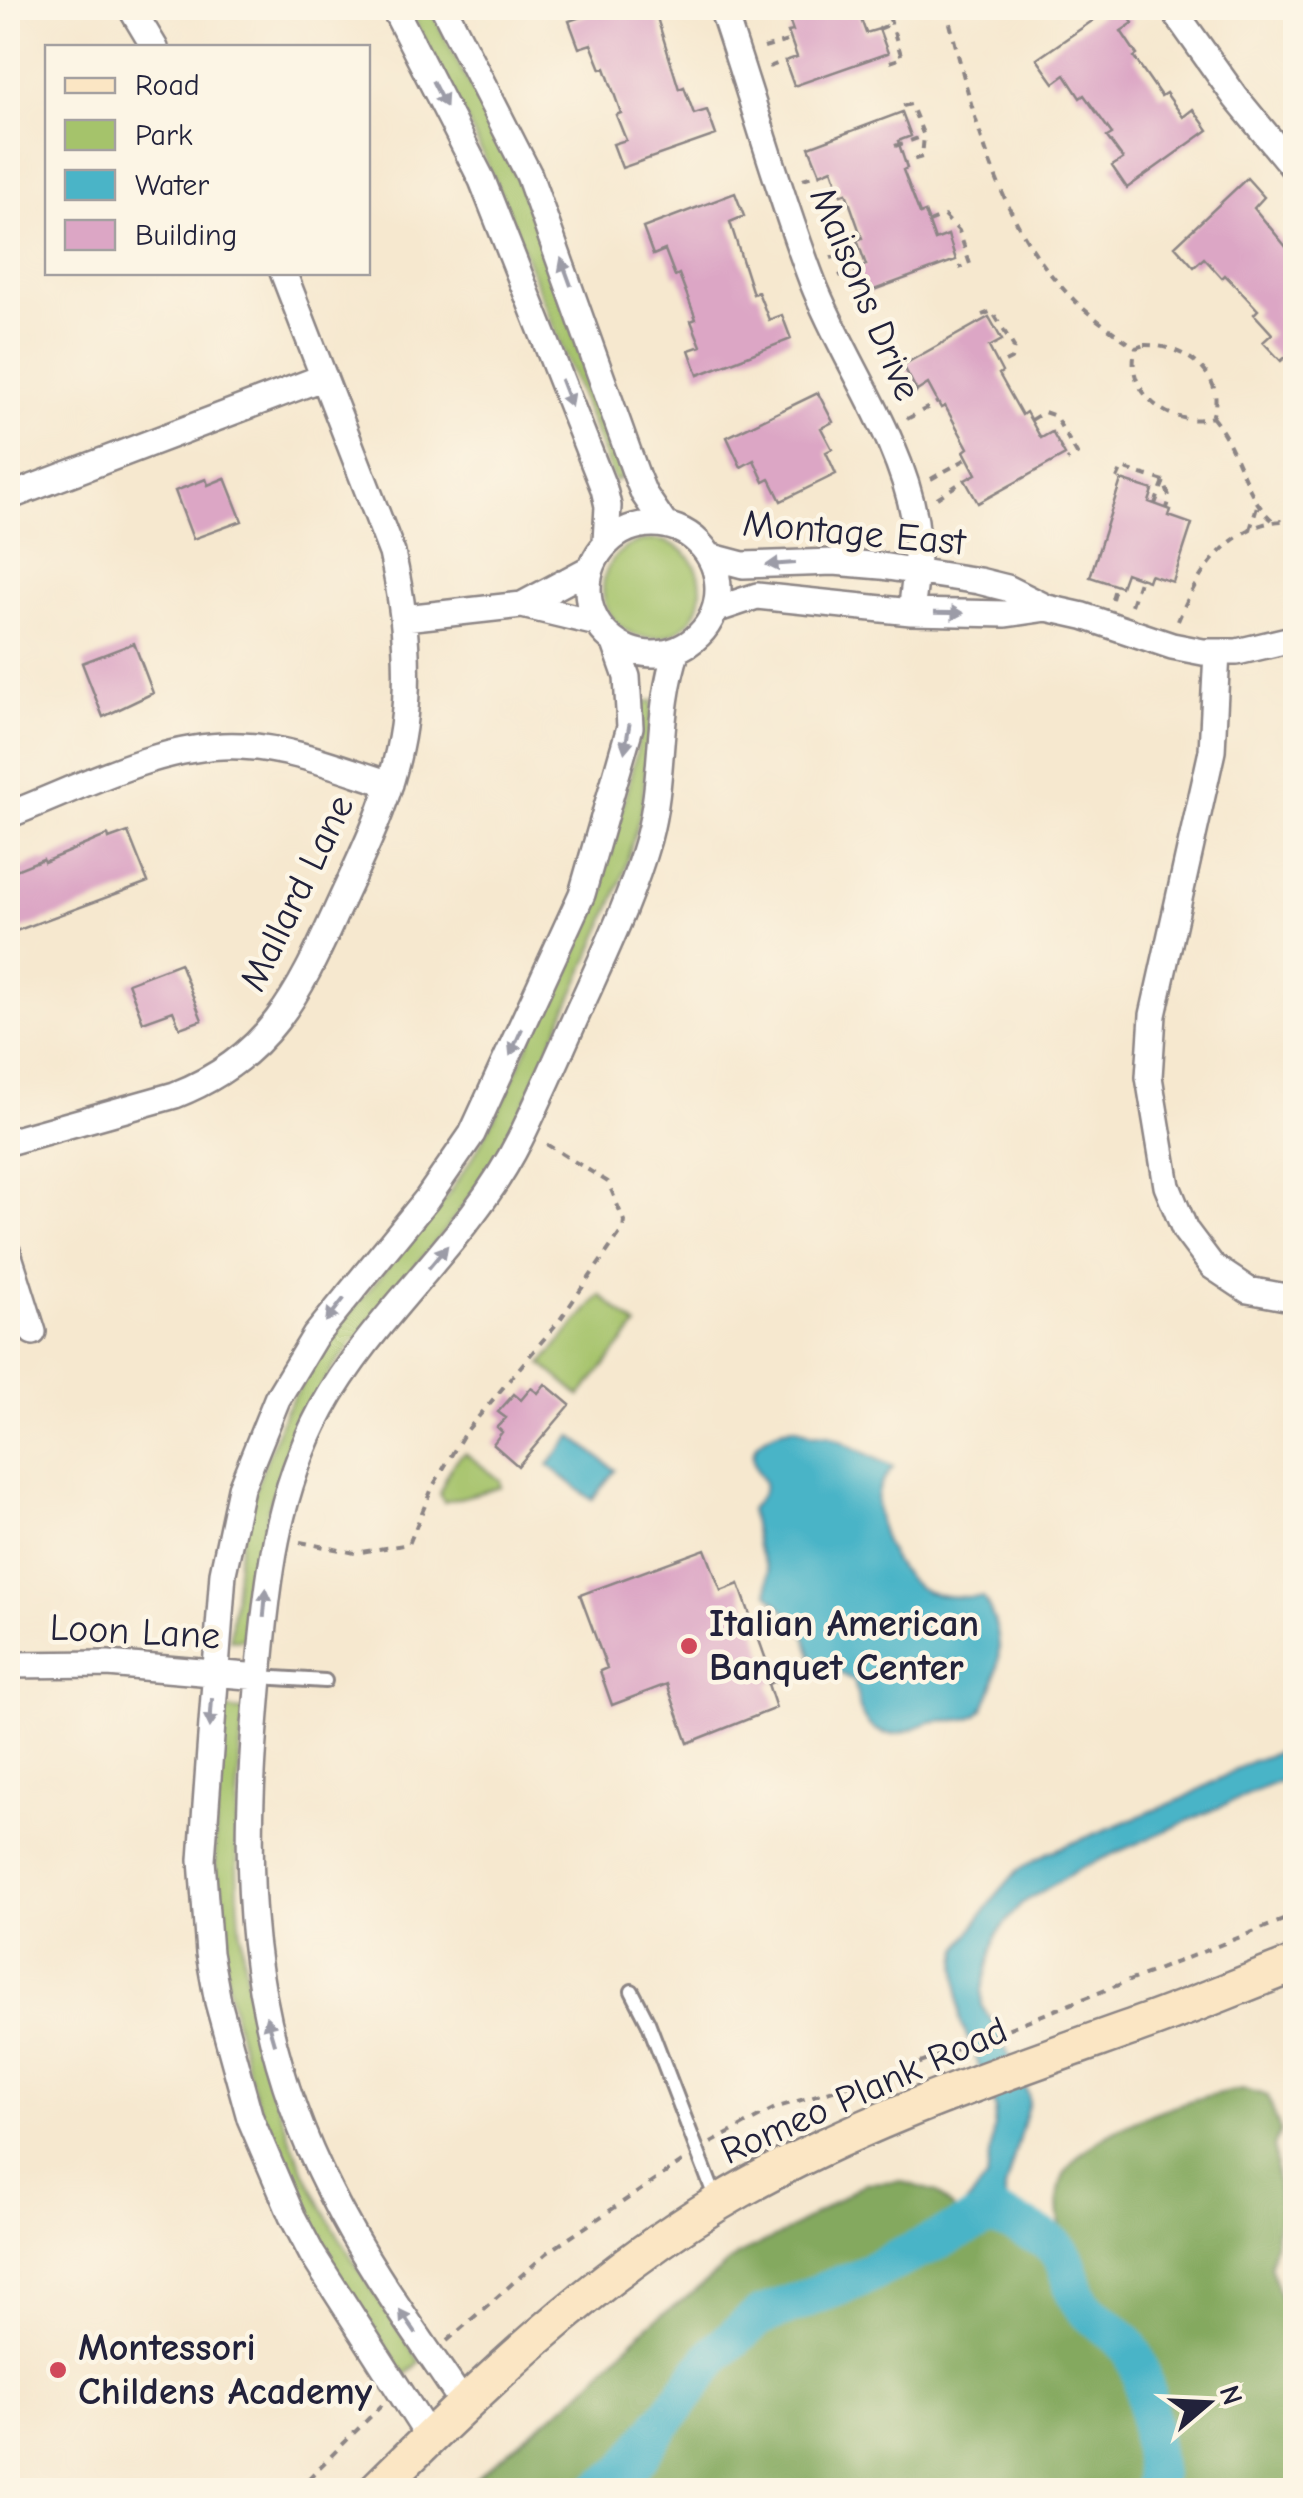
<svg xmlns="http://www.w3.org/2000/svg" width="1303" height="2498" viewBox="0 0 1303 2498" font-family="'Comic Neue',sans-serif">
<rect width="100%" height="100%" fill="#fcf5e5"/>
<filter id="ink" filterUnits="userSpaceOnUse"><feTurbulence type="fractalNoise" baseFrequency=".01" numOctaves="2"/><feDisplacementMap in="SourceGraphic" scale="20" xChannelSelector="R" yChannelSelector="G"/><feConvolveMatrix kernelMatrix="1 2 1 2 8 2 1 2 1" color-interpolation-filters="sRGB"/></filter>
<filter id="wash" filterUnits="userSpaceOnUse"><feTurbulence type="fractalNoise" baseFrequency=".0048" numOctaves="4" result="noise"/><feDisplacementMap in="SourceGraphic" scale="40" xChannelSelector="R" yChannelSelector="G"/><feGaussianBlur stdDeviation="2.25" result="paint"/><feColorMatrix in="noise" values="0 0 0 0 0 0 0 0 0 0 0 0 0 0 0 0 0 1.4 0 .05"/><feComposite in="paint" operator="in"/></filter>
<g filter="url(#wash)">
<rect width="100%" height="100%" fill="#f6e8cf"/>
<path fill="#a5c36b" stroke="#647253" stroke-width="2.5" d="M408,8H430L516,175L559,288L623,478L614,481L508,211L472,131Z
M603 589a49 49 0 1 1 98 0a49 49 0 1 1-98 0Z
M653,701L642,808L622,879L601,931L519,1116L494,1162L457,1215L333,1368L303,1419L279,1475L269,1508L255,1576L250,1639L230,1640L238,1558L250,1502L285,1411L338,1327L445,1199L473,1157L505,1098L609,858L637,749L642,702Z
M600,1295L637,1326L580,1396L542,1364Z
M465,1453L500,1480L501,1487L444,1502L439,1494C445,1480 451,1461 465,1453Z
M224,1709L244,1711C227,1877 236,2034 312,2187C342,2248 383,2305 420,2362L405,2376C374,2327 338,2279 311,2228C250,2113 218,1983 215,1854C214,1806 221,1757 224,1709Z"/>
<path fill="#84a95f" stroke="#53664d" stroke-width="2.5" d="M1244,2089L1268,2096L1280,2131L1274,2147L1280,2215L1270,2265L1295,2348V2490H461L580,2393L648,2325L689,2296L737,2256L784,2233L865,2183L900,2181L936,2192L955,2211L1036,2245L1062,2237C1058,2214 1054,2188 1068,2168C1098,2126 1194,2095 1244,2089Z"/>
<path fill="#4ab4c7" stroke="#366b81" stroke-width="2.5" d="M795,1427L812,1434L829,1435L893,1467C889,1473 883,1480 880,1487C868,1519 896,1581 928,1592C945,1598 966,1597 983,1597C1003,1630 1003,1658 990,1693C987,1700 985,1709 979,1713C966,1725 942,1717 927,1723C908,1731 888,1742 869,1725C858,1715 858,1695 854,1681L813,1658L803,1630L768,1593V1571L757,1545L750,1510C754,1504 762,1496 764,1489C766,1479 758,1476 755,1467C745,1441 776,1429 795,1427Z
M572,1436L615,1470L592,1500L548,1465Z
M1295,1746V1774L1081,1868L1021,1904L996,1935L982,1990V2007L993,2022L1028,2094L1029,2102L1005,2189V2208L1009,2210L966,2205L987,2179L996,2109L960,2020L957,1967L959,1949L993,1899L1017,1871L1047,1853L1182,1799L1250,1762Z"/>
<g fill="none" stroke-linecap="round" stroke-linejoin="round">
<path stroke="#4ab4c7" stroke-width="40" d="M600,2490L624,2474L717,2352L760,2316L857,2279L992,2214C1013,2225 1053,2236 1064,2258C1073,2274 1071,2292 1084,2307C1097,2322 1116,2329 1129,2348C1150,2376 1149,2439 1155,2475L1153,2490"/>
</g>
<g id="blocks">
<path fill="#dca6c5" d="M606,8H654L679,89L684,87L694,114L707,110L716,135L622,168L613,144L626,140L616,115L621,113L605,68L601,69L591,44L579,48L569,21Z
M785,8H857L866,33L879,29L888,53L794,86L785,61L797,57L788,32L793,31Z
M1111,8H1122L1133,23L1121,31L1137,55L1134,57L1161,96L1166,93L1183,117L1193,109L1208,130L1127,188L1112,166L1123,159L1107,137L1112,134L1084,95L1080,98L1065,75L1054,83L1037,59Z
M902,112L911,136L898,141L907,168L903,170L920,214L925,212L935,240L948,235L956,260L863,294L854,269L866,265L857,240L862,238L846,193L841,195L832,169L820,174L809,147Z
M1247,178L1264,197L1254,208L1296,259V348L1281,361L1263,342L1272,334L1254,314L1258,310L1225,275L1222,278L1204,258L1194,267L1175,246Z
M735,193L744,216L730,222L753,294L758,292L769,320L782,315L791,339L698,375L689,350L701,346L691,321L696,319L679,274L675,276L665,250L653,255L643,228Z
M989,317L1002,340L989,347L1002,372L999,374L1022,415L1026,412L1041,438L1052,432L1065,455L978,503L965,480L976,474L964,451L968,448L945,406L941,408L928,384L917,391L903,365Z
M818,393L833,422L821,428L832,449L826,452L836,474L781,501L770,479L764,482L754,460L741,467L727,437Z
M225,478L242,521L193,539L175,491L206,479L208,485Z
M1121,480L1153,490L1149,502L1171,510L1169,516L1192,524L1173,582L1150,575L1148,581L1126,573L1121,587L1090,577Z
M134,643L153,693L103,717L82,663Z
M128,832L148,882L8,934V873L43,859L44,862L108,835L109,839Z
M180,963L202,1020L180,1028L173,1011L143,1022L128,983Z
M545,1384L570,1405L518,1466L493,1444L502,1432L497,1427L506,1418L498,1412L514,1394L521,1400L531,1388L538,1393Z
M705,1549L721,1591L739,1584L774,1682L768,1684L776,1708L688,1743L667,1684L612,1705L600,1671L607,1668L580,1595Z"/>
</g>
</g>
<g filter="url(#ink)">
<use href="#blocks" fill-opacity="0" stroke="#8c8585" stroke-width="2.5"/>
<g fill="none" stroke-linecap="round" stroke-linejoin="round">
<g stroke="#8c8585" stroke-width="18">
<path id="lane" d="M259,1677L325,1681
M632,1991L648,2022L717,2202"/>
</g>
<g stroke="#8c8585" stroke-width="30">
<path id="street" d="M131,8L155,48
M394,8L482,180L604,489L608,506L606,542
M444,8L529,175L637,477L644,494L665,525
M722,8C753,99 778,192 813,283C844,362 900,436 915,521C920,551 915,581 911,612
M1172,8L1236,98L1296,171
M8,497L324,377
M588 589a65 65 0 1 1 130 0a65 65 0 1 1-130 0Z
M709,556L743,565L834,562L881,566L979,581L1007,588L1047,608L1083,616L1172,646L1203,652H1237L1296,638
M522,605L591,568
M715,610L757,596L911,612L1006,614L1047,608
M405,618L522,605L597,623
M1217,652L1212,751L1153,1015L1149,1077L1167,1186L1185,1230L1212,1266L1248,1290L1296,1299
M8,815C79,788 163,742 241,746C292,748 342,769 390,784
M8,1142L175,1095C277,1055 303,983 345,892C370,839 395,785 403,727C411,668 405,611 392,553L283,272
M8,1253L33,1332
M8,1665L108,1664L259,1677
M463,2403C417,2334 367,2267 330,2192C242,2019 242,1866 259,1678C267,1584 276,1494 322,1409C376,1311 470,1240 520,1139C544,1090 565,1040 588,990C610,941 633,892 648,839C665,777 656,710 677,650
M429,2437L312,2254L292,2216L250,2118L218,2002L209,1953L202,1860L223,1573L241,1488L277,1399L315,1336L427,1199L472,1134L582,894L630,727L627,677L615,643"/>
</g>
<g stroke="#8c8585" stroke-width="40">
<path id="secondary" d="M376,2490C482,2385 588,2283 716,2204C850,2123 1001,2074 1147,2022C1197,2004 1246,1983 1296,1964"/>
</g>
<path stroke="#8c8585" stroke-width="4" stroke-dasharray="8 8" stroke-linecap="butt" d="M946,8C973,111 995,223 1075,301C1094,319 1115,333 1136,348
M860,15L876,10L889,16L902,58L890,62
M879,29L891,24
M764,48L791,40
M769,67L785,61
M903,106L911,104L924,136L922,157L905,162
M895,146L924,136
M803,179L819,174
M809,197L839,187
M929,222L944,216L959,231L970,264L959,268
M831,258L860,248
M839,276L854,269
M982,315L992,311L1014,347L1011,359L999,365
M1144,345C1181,344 1229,374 1212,417C1172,430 1122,391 1136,348Z
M898,401L917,391
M1212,417C1240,450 1243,495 1273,521
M907,419L938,402
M1031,420L1044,412L1055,416L1077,454L1067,460
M931,479L968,458
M1117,479L1122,468L1164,481L1170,499L1167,508
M937,498L965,480
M1155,504L1164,481
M1250,530L1257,506
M1112,599L1116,585
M1131,605L1140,578
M1178,621C1198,571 1234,516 1296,521
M300,1542L355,1553L409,1544L433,1486L464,1434L559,1321L623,1229L624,1221L608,1182L546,1144
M711,2143L775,2108L918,2064L1296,1915
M447,2341L547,2253L682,2162
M297,2490L382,2405"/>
<use href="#lane" stroke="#fff" stroke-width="12"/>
<use href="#street" stroke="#fff" stroke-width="25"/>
<use href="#secondary" stroke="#fbe6c4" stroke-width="35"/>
</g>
<defs><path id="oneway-solid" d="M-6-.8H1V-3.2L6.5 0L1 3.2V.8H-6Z" transform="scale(2.5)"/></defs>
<g fill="#9c9ca7">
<use href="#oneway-solid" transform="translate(439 94) rotate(63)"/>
<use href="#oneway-solid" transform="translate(566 272) rotate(-110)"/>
<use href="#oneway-solid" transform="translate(566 393) rotate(69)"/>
<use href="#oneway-solid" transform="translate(781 564) rotate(176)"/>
<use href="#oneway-solid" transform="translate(949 613) rotate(1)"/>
<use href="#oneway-solid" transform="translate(627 738) rotate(100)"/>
<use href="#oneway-solid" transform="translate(516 1042) rotate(114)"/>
<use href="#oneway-solid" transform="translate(438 1257) rotate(-50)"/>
<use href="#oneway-solid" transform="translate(335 1310) rotate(128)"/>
<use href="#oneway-solid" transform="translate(265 1603) rotate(-85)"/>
<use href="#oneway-solid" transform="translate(211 1713) rotate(94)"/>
<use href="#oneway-solid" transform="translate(270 2030) rotate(-106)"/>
<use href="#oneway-solid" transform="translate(408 2322) rotate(-124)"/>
</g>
</g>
<g fill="#d1495b" stroke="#fcf5e5" stroke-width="4">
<circle cx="689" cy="1646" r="10"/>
<circle cx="58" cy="2370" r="10"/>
</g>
<g text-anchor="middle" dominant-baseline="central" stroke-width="9" stroke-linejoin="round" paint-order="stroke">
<g font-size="38" fill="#22223b" stroke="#fcf5e5">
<text transform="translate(865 294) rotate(67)">Maisons Drive</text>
<text transform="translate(854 533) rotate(5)">Montage East</text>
<text transform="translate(297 893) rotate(-64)">Mallard Lane</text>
<text transform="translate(135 1632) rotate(3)">Loon Lane</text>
<text transform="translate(864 2091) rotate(-24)">Romeo Plank Road</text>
</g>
<g font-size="38" font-weight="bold" fill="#22223b" stroke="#fcf5e5" text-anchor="start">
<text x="709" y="1624">Italian American<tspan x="709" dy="44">Banquet Center</tspan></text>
<text x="78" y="2348">Montessori<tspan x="78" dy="44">Childens Academy</tspan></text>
</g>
</g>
<rect width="1303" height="2498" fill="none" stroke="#fcf5e5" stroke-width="40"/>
<rect x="45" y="45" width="325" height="230" fill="#fcf5e5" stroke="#a5a1a1" stroke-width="2.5"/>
<rect x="65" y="78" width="50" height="15" fill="#fbe6c4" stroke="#a5a1a1" stroke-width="2.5"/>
<text x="135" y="95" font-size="30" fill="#22223b">Road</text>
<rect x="65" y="120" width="50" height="30" fill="#a5c36b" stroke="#a5a1a1" stroke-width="2.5"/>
<text x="135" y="145" font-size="30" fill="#22223b">Park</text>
<rect x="65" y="170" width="50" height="30" fill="#4ab4c7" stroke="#a5a1a1" stroke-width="2.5"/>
<text x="135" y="195" font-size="30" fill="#22223b">Water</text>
<rect x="65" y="220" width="50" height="30" fill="#dca6c5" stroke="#a5a1a1" stroke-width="2.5"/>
<text x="135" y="245" font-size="30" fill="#22223b">Building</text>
<g transform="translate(1208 2403) rotate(71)" stroke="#fcf5e5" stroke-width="8" paint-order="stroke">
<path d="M0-8L18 38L0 25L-18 38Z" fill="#22223b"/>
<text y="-15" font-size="28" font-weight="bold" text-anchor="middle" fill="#22223b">N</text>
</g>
</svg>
